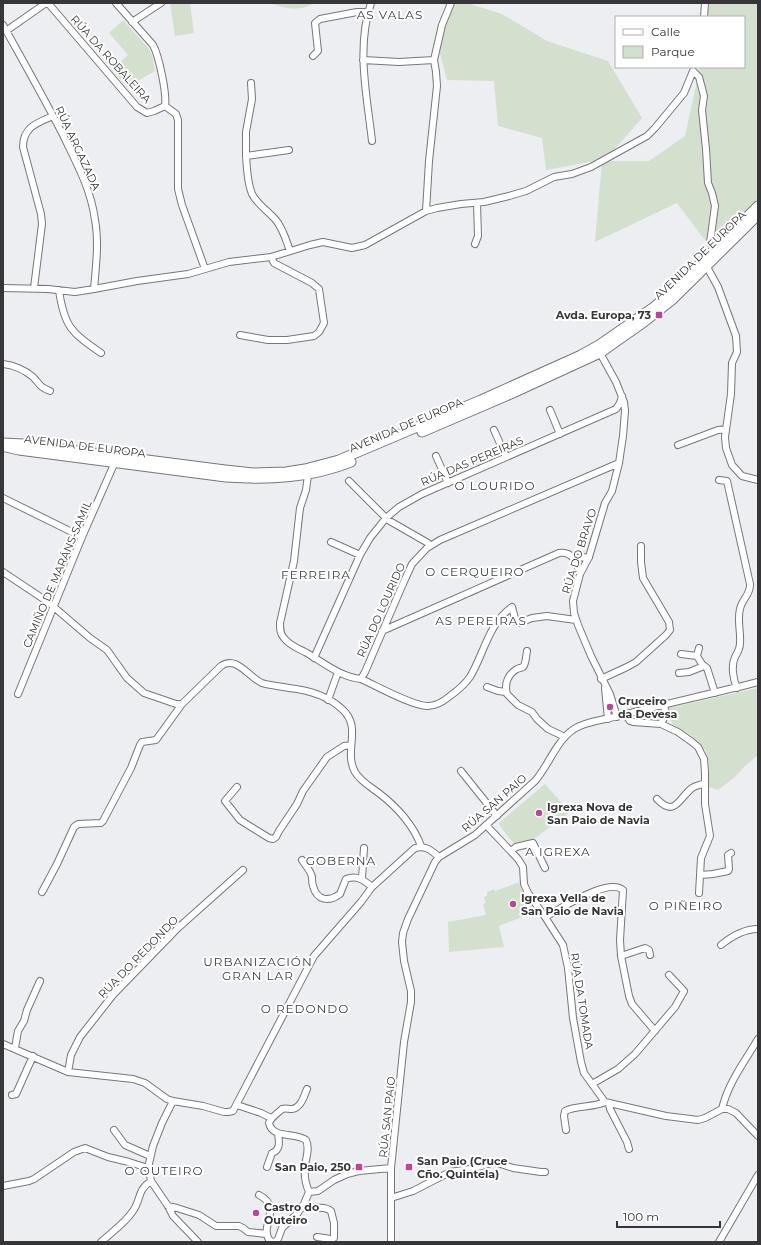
<svg xmlns="http://www.w3.org/2000/svg" width="761" height="1245" viewBox="0 0 761 1245" font-family="Montserrat,sans-serif">
<rect width="100%" height="100%" fill="#edeef2"/>
<path fill="#d3e0ce" d="M170,3H190L194,33L175,36Z
M270,3H315C298,12 287,9 270,3Z
M451,3H467L502,14L547,41L608,61L642,118L606,159L546,170L542,138L498,126L494,81L447,80L437,42Z
M708,3H758V200L736,222L707,243L677,203L595,242L602,161H649L685,136L700,67H744V17H706Z
M123,20L149,49L152,55L155,71L127,87L112,70L128,55L109,33Z
M758,688V755L743,768L736,776L718,790L709,787V763L706,751L691,735L673,726L667,710L669,708Z
M545,784L570,812L534,839L515,845L500,826L499,823Z
M519,882L522,891L535,912L499,926L504,947L449,952L448,922L486,915L483,904L486,903L484,897L487,896V892L494,889L495,891Z"/>
<g fill="none" stroke-linecap="round" stroke-linejoin="round">
<g stroke="#76777a" stroke-width="8">
<path id="street" d="M48,3L137,107L147,113L154,111L165,106
M116,3L153,45C159,56 167,94 165,106
M371,3C356,48 367,96 372,141
M704,17L705,3
M132,22L161,3
M3,25C23,61 44,98 63,135C76,162 91,189 95,220C99,242 96,266 94,289
M6,31L46,3
M313,56L318,51L315,23L320,19L357,12H368
M363,60L399,62L434,60
M165,106L176,114L178,120V189L182,205L205,269
M289,150L246,156C247,168 247,182 252,194C257,204 268,211 275,219C283,228 286,240 290,251
M246,156V132L252,99L251,83
M426,211L429,161L437,86L436,72L434,60L442,25L451,3
M475,244L478,236L477,203
M707,267L718,287L736,336L737,352L732,363L731,394L725,437L726,448L732,465L742,476L758,480
M3,288L48,289L75,292L94,289L137,281L188,274L229,262L271,257L310,245L323,242L352,248L365,245L426,211L437,208L461,204L484,202L509,196L526,191L554,177L572,174L591,167L647,136L655,128L684,93L693,71L699,77L704,96L702,110L706,149L708,183L712,193L715,206L710,243L716,248
M34,288L42,224L41,214L23,147C23,127 37,123 53,116
M59,290C64,327 72,333 101,353
M240,335L268,340H287L314,336L319,332L324,323L319,289L312,283L274,263L271,257
M600,353L616,382L624,402L625,411L623,436L619,463L612,491L605,503L589,557L580,574L573,601L574,613L578,625L591,656L610,694L617,717
M3,364C13,365 25,370 33,377C40,384 39,387 50,391
M550,410L560,434
M494,430L506,457
M678,445L718,430L726,429
M436,456L448,483
M308,475L306,490L300,508L294,561L280,623C280,629 280,634 284,638C289,645 297,648 305,652C323,662 340,677 361,679C375,685 414,707 428,706C436,706 444,701 450,696C457,691 465,684 470,677C484,654 488,624 512,607L516,622L519,623L532,618L547,616L576,620
M719,480L727,481L750,584C751,594 742,599 740,609C737,620 741,632 740,643C740,649 738,652 735,657C731,666 733,679 737,688
M349,481L388,520L428,543L430,546
M3,498L82,537
M331,542L360,555
M574,558L589,557
M3,572L48,602L90,638L107,650L127,678L144,693L176,704H182L221,666C237,655 248,677 262,683C271,686 281,686 289,688C308,690 328,696 342,709C363,728 343,750 355,772C361,782 371,787 380,794C397,807 414,826 421,846
M382,631L559,553C573,551 577,563 580,574
M699,648L697,656L702,664L707,668L715,693
M527,651C526,656 526,664 523,667C521,668 519,668 517,669C508,674 504,684 507,694L518,705L532,712L537,719L548,729L565,737
M681,654L697,656
M314,658L360,555L370,538L386,518L399,507L422,494L616,409L620,403L622,396
M679,673L689,672L704,666
M361,679L365,672L402,586L412,564L427,548L440,540L619,463
M601,679L627,667L636,662L666,635L670,630L669,622L643,578L641,562V546
M487,687L498,691L506,692
M605,688L608,719
M18,694L82,537L115,462
M328,700L338,672
M625,714L630,721L633,722L661,724L678,732L692,742L698,747L704,759L705,773V804L710,836L701,858L699,893
M661,724L666,714L664,705
M461,771L497,816
M237,787L225,801L240,820L269,838L273,839L276,837L279,831L297,804L303,791L327,757L344,746L351,745
M657,799C675,818 679,798 692,788C696,785 701,785 705,783
M486,825L518,859L523,867L524,884L528,893L545,917L563,945L568,968L573,1018L581,1062L584,1073L605,1102L666,1116L698,1120L705,1118L722,1109H728L736,1113L758,1136
M511,851L516,847L533,843L545,868
M302,860C305,865 311,871 312,877C312,880 312,883 313,886C317,901 329,902 340,894L346,879C357,875 364,880 372,887
M700,875L713,874L728,871L729,869L728,855L731,853
M362,878L364,848
M42,892L57,864L74,827L78,824L101,823L103,821L131,768L140,745L142,742L156,740L182,704
M545,917C561,909 608,877 623,890L620,940L621,956L629,996L632,1004L655,1031
M721,945C732,936 744,929 758,929
M621,956L645,948L649,950L650,955
M3,1044L68,1072L133,1079L145,1083L167,1099L173,1101L203,1106L224,1112H228L233,1111L314,956L361,902L372,887L415,848C425,845 431,850 439,857
M15,1048L18,1031L24,1021L27,1010L40,981
M68,1072L71,1055L80,1037L113,995L178,928L243,870
M592,1084L618,1069L635,1054L675,1007L684,991L669,975
M307,1089C304,1096 301,1108 292,1109C288,1109 286,1108 282,1109C277,1114 272,1116 269,1123C272,1139 295,1132 306,1140C310,1149 306,1157 305,1166C304,1175 305,1183 309,1192
M12,1095L16,1094L33,1056
M173,1101L162,1123L153,1146L148,1168L150,1175L151,1181L168,1206L173,1216L198,1242
M609,1104L610,1109L627,1142L629,1149
M237,1105L261,1113L271,1118
M722,1109C728,1083 745,1061 758,1039
M114,1130L125,1145L150,1156
M566,1130L564,1116L565,1111C577,1105 592,1108 605,1102
M267,1167L272,1153C281,1150 279,1141 278,1133
M3,1186L29,1181L34,1179L74,1152L85,1148L108,1157L129,1162L148,1168
M259,1195C284,1208 258,1226 270,1241L275,1242L278,1239L282,1228L297,1214L304,1204L309,1192L318,1191L334,1180L347,1174L359,1171L391,1168
M391,1198L413,1191L450,1172L470,1169L495,1162L513,1168L541,1172H545
M305,1202C315,1212 323,1204 331,1211L334,1223V1238L331,1239L317,1237
M168,1206L177,1208L199,1215L216,1226H239L243,1228L248,1232L267,1234
M101,1242C112,1232 125,1223 133,1211C141,1200 137,1190 151,1181
M391,1242V1168L404,1042L411,1002V991L404,961L402,942L403,933L408,919L435,862L439,857L475,835L535,781C549,765 556,741 574,729C586,721 604,720 618,716C664,704 711,694 758,682
M719,1242L758,1175"/>
</g>
<g stroke="#76777a" stroke-width="11">
<path id="primary" d="M422,432L513,393L600,353L644,322L672,300L758,215
M3,443L23,444L225,470L253,473L286,472L305,469L339,460L481,400L581,355L599,345L654,307L680,284L758,206
M6,447L19,450L226,477C269,480 311,478 351,462"/>
</g>
<use href="#street" stroke="#fff" stroke-width="6"/>
<use href="#primary" stroke="#fff" stroke-width="9"/>
</g>
<g fill="#c04494" stroke="#fff" stroke-width="1.5">
<rect x="655" y="311" width="8" height="8" rx="2"/>
<circle cx="610" cy="707" r="4"/>
<circle cx="539" cy="813" r="4"/>
<circle cx="513" cy="904" r="4"/>
<rect x="355" y="1163" width="8" height="8" rx="2"/>
<rect x="405" y="1163" width="8" height="8" rx="2"/>
<circle cx="256" cy="1213" r="4"/>
</g>
<g text-anchor="middle" dominant-baseline="central" stroke-width="4" stroke-linejoin="round" paint-order="stroke">
<g font-size="11" fill="#363638" stroke="#fff">
<text transform="translate(111 59) rotate(48)">RÚA DA ROBALEIRA</text>
<text transform="translate(78 148) rotate(65)">RÚA ARGAZADA</text>
<text transform="translate(700 255) rotate(-44)">AVENIDA DE EUROPA</text>
<text transform="translate(406 425) rotate(-23)">AVENIDA DE EUROPA</text>
<text transform="translate(85 446) rotate(7)">AVENIDA DE EUROPA</text>
<text transform="translate(472 461) rotate(-23)">RÚA DAS PEREIRAS</text>
<text transform="translate(579 551) rotate(-72)">RÚA DO BRAVO</text>
<text transform="translate(57 574) rotate(-67)">CAMIÑO DE MARÁNS-SAMIL</text>
<text transform="translate(381 610) rotate(-66)">RÚA DO LOURIDO</text>
<text transform="translate(494 803) rotate(-41)">RÚA SAN PAIO</text>
<text transform="translate(138 957) rotate(-46)">RÚA DO REDONDO</text>
<text transform="translate(582 1001) rotate(81)">RÚA DA TOMADA</text>
<text transform="translate(387 1117) rotate(-84)">RÚA SAN PAIO</text>
</g>
<g font-size="11" font-weight="bold" fill="#363638" stroke="#fff" text-anchor="start">
<text x="651" y="315" text-anchor="end">Avda. Europa, 73</text>
<text x="618" y="701">Cruceiro<tspan x="618" dy="13">da Devesa</tspan></text>
<text x="547" y="807">Igrexa Nova de<tspan x="547" dy="13">San Paio de Navia</tspan></text>
<text x="521" y="898">Igrexa Vella de<tspan x="521" dy="13">San Paio de Navia</tspan></text>
<text x="417" y="1161">San Paio (Cruce<tspan x="417" dy="13">Cño. Quintela)</tspan></text>
<text x="351" y="1167" text-anchor="end">San Paio, 250</text>
<text x="264" y="1207">Castro do<tspan x="264" dy="13">Outeiro</tspan></text>
</g>
<g font-size="12" letter-spacing="1" fill="#3d3e41" stroke="#fff">
<text x="390" y="14">AS VALAS</text>
<text x="495" y="485">O LOURIDO</text>
<text x="475" y="571">O CERQUEIRO</text>
<text x="316" y="574">FERREIRA</text>
<text x="481" y="620">AS PEREIRAS</text>
<text x="558" y="851">A IGREXA</text>
<text x="341" y="860">GOBERNA</text>
<text x="686" y="905">O PIÑEIRO</text>
<text x="258" y="961">URBANIZACIÓN<tspan x="258" dy="14">GRAN LAR</tspan></text>
<text x="305" y="1008">O REDONDO</text>
<text x="164" y="1170">O OUTEIRO</text>
</g>
</g>
<rect width="761" height="1245" fill="none" stroke="#363638" stroke-width="8"/>
<rect x="615" y="16" width="130" height="52" fill="#ffffff" stroke="#afafaf"/>
<rect x="623" y="29" width="20" height="6" fill="#ffffff" stroke="#afafaf"/>
<text x="651" y="36" font-size="12" fill="#363638">Calle</text>
<rect x="623" y="46" width="20" height="12" fill="#d3e0ce" stroke="#afafaf"/>
<text x="651" y="56" font-size="12" fill="#363638">Parque</text>
<path d="M617 1221v6h103v-6" fill="none" stroke="#363638" stroke-width="2"/>
<text x="623" y="1221" font-size="12" fill="#363638" stroke="#ffffff" stroke-width="3" paint-order="stroke">100 m</text>
</svg>
